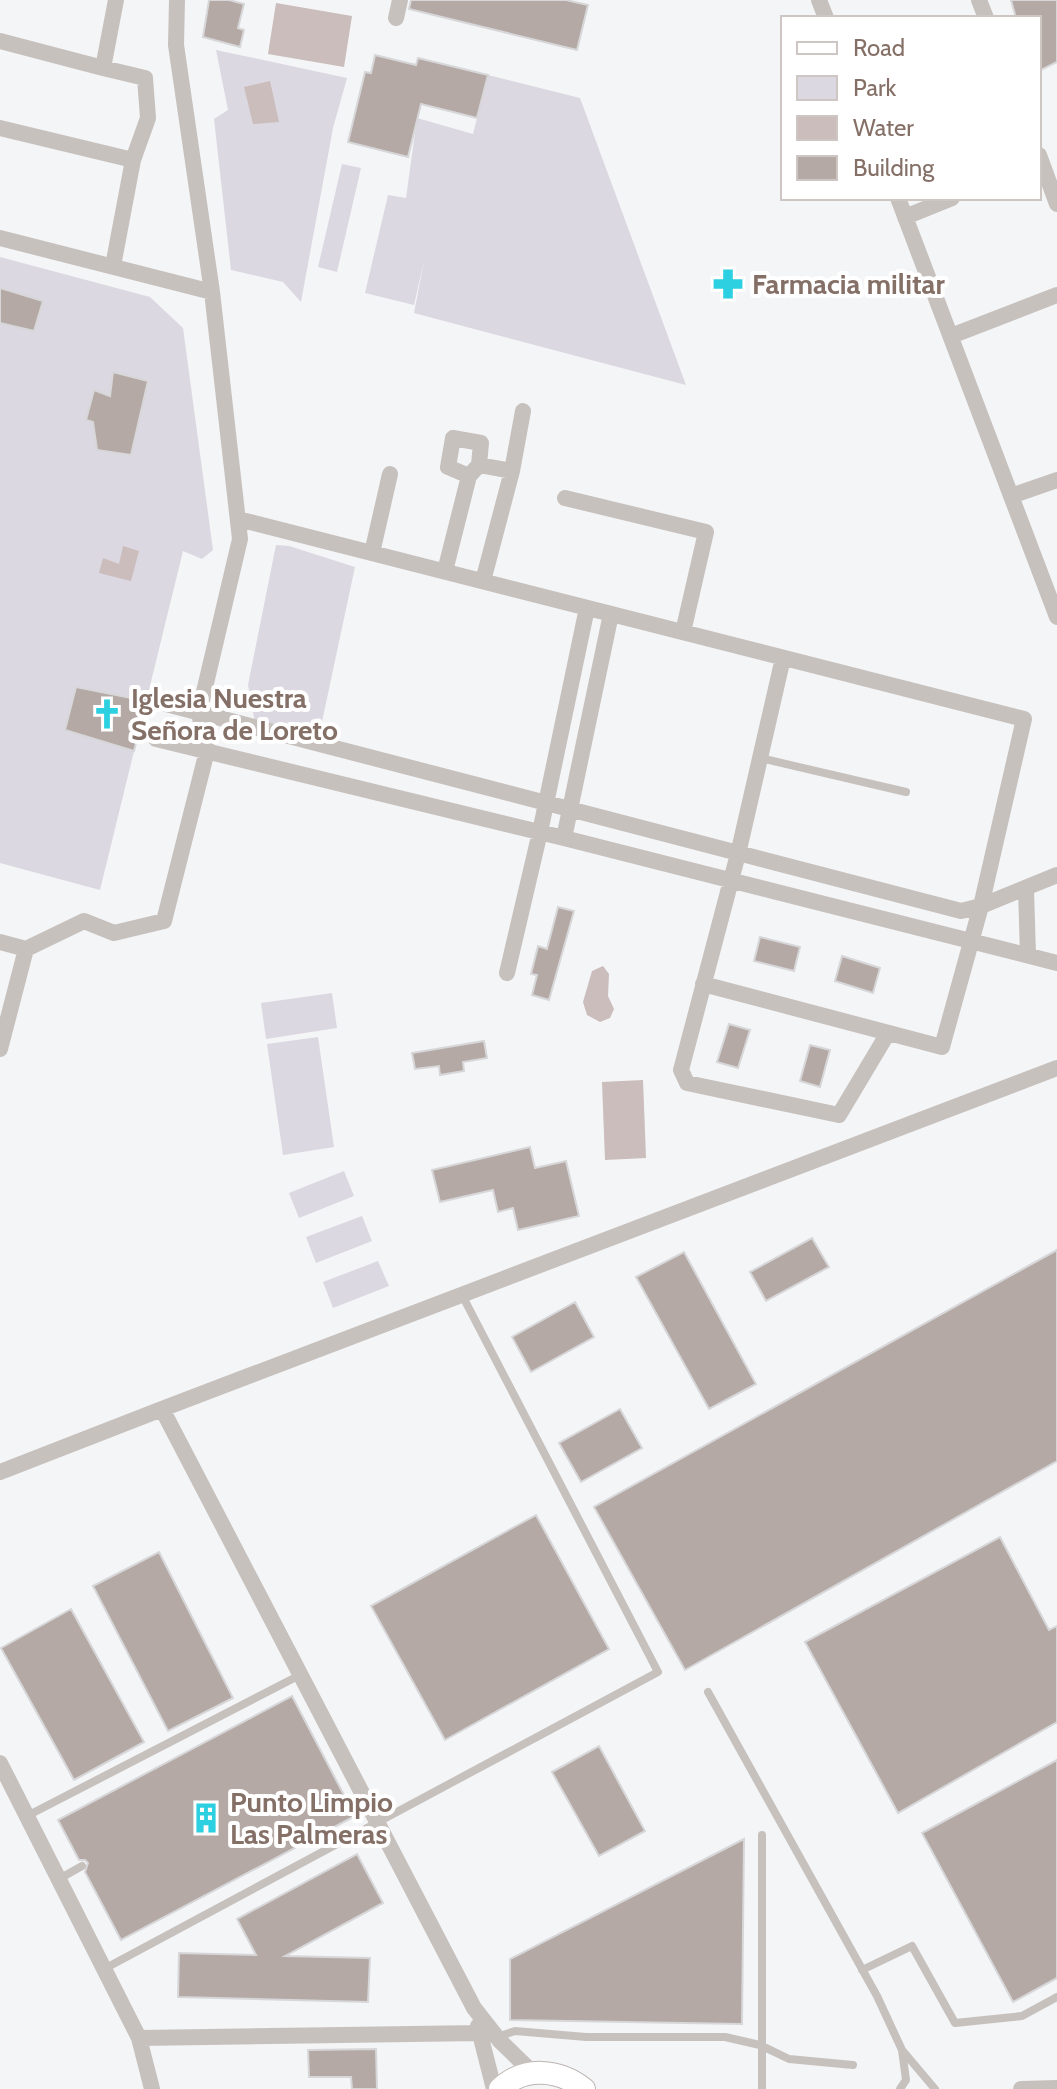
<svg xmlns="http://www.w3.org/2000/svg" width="1057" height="2089" viewBox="0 0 1057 2089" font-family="Cabin,sans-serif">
<rect width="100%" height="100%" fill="#f4f5f7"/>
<path fill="#dcd8e1" d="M216,50L347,78L333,128L301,302L283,282L231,270L214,119L228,110Z
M488,75L580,98L686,385L414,313L424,261L414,305L365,293L388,195L406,198L417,118L473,134Z
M342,164L361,168L337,272L318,267Z
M0,257L150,297L183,328L213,550L202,559L183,551L100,890L0,863Z
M276,545L289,546L355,567L320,731L264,730L254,718L248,685Z
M332,993L337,1028L266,1039L261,1003Z
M318,1037L334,1147L283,1155L267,1044Z
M344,1171L354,1196L299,1218L289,1193Z
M362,1216L372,1241L316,1263L306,1237Z
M378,1261L389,1286L333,1308L323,1282Z"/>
<path fill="#cabdbb" d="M276,3L352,16L344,67L268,54Z
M270,81L279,122L253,124L244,87Z
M123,546L139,551L131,581L99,573L103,558L119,564Z
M603,966L609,974L608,996L614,1009L610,1018L600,1022L587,1015L583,1002L592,971Z
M643,1080L646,1158L605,1160L602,1082Z"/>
<path fill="#b4a9a5" stroke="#d7d7d9" stroke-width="2" d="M209,0H229L244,4L238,28L244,30L240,47L203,37Z
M411,0H566L588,5L577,50L409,9Z
M1011,0H1057V62L1039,71V18H1016Z
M375,55L416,65L418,58L488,75L477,118L421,104L408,157L348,142L365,72L371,73Z
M0,288L43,301L34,331L0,323Z
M113,372L148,381L131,455L97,450L93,422L86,420L94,390L110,396Z
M76,687L146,701L134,751L65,730Z
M558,907L574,911L549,1000L532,995L537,975L531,974L538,946L547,949Z
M760,937L800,947L794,971L754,961Z
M842,956L880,968L873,993L835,981Z
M729,1024L750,1030L738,1068L717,1062Z
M484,1041L487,1058L463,1062L464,1071L440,1075L439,1066L415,1069L412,1053Z
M810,1045L830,1050L820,1087L800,1081Z
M530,1147L535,1168L566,1161L579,1216L518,1230L513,1208L498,1212L493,1190L440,1202L432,1170Z
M812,1238L829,1267L766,1301L750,1272Z
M1057,1250V1461L685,1670L594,1507Z
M684,1252L756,1384L709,1409L636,1277Z
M575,1302L594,1337L531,1372L512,1337Z
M620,1409L642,1448L581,1482L559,1443Z
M536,1515L609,1649L445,1740L371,1606Z
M1000,1537L1049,1630L1057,1626V1722L898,1813L805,1642Z
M159,1552L233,1698L168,1731L93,1586Z
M71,1609L144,1742L74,1780L1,1648Z
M292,1696L355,1816L121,1940L85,1872L88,1863L85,1860H79L58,1820Z
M599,1746L645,1831L599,1856L552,1772Z
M1057,1760V1978L1013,2002L922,1833Z
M744,1839L742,2024L510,2020V1959Z
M357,1854L383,1903L285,1956L370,1958L368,2002L178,1997L179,1953L256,1955L237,1919Z
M376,2049L377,2089H352L351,2077H309L308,2050Z"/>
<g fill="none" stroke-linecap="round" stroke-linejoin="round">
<g stroke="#bbb4b1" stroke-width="24">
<path id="secondary" d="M500,2089C524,2066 559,2069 584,2089"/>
</g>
<path stroke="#c7c1be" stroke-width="8" d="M760,758L906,792
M708,1692L877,1996L902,2050L935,2089
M27,1816L300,1675
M59,1879L82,1866
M104,1969L658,1672L462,1295
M862,1970L912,1946L955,2023L1022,2016L1057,1997
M497,2037L515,2031L586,2037H725L760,2045L789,2059L853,2065
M762,2089V1835
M900,2089L906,2080L902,2050"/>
<path stroke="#c7c1be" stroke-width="16" d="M819,0L826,18
M979,0L986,18
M396,18L400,0
M0,41L103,68L116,0
M103,68L145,78L148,118L133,160L113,266
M0,128L133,160
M1039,155L1057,204
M898,198L1057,617
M905,217L952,198
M0,238L212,292
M951,336L1057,295
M479,465L481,443L453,438L448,467L469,476L479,465L512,471
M1011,496L1057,480
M565,498L706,532L683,632
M238,519L1024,719L981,906L942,1047L703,984
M372,553L390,474
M445,571L469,476
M483,581L512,471L523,411
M783,658L738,854L681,1070L687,1083L839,1115L888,1033
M166,704L961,911L981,906L1057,875
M156,739L564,838L1057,963
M564,838L611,614
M1026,889L1028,955
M0,942L26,949L84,921L114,933L164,921L207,751L199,713L240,539L212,292L176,45L177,0
M507,973L540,832L587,608
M0,1049L26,949
M162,1409L1057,1068
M0,1472L162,1409L474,2008L500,2041L533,2073
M0,1763L139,2038L480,2033
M478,2026L494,2089
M139,2038L152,2089
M1021,2089L1057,2088"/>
<use href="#secondary" stroke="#fff" stroke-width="22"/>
</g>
<defs>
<g id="pharmacy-bare" transform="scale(2.4)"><path d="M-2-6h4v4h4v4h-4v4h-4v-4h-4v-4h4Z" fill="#2cd0e0" stroke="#fff" stroke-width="2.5" paint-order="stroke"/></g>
<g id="church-bare" transform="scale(2.4)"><path d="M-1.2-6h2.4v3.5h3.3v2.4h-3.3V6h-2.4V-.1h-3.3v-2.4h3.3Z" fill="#2cd0e0" stroke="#fff" stroke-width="2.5" paint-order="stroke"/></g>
<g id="building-bare" transform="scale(2.4)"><path d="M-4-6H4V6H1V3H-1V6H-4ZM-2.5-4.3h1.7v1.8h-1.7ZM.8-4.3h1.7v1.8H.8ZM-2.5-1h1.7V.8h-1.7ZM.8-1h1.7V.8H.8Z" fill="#2cd0e0" stroke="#fff" stroke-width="2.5" paint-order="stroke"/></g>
</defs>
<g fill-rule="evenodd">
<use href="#pharmacy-bare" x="728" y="284"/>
<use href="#church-bare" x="107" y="714"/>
<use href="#building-bare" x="206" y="1818"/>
</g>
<g text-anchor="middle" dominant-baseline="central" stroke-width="8" stroke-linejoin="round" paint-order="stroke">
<g font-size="28" font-weight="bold" fill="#857067" stroke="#fff" text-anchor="start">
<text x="752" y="284">Farmacia militar</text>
<text x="131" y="698">Iglesia Nuestra<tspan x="131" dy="32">Señora de Loreto</tspan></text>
<text x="230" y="1802">Punto Limpio<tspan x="230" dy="32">Las Palmeras</tspan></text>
</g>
</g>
<rect x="781" y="16" width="260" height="184" fill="#ffffff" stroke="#cec6c2" stroke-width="2"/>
<rect x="797" y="42" width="40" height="12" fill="#ffffff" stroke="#cec6c2" stroke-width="2"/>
<text x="853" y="56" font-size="24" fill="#857067">Road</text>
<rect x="797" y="76" width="40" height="24" fill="#dcd8e1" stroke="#cec6c2" stroke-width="2"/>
<text x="853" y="96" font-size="24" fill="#857067">Park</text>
<rect x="797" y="116" width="40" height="24" fill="#cabdbb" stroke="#cec6c2" stroke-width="2"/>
<text x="853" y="136" font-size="24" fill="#857067">Water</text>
<rect x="797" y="156" width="40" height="24" fill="#b4a9a5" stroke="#cec6c2" stroke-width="2"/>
<text x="853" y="176" font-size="24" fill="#857067">Building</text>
</svg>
